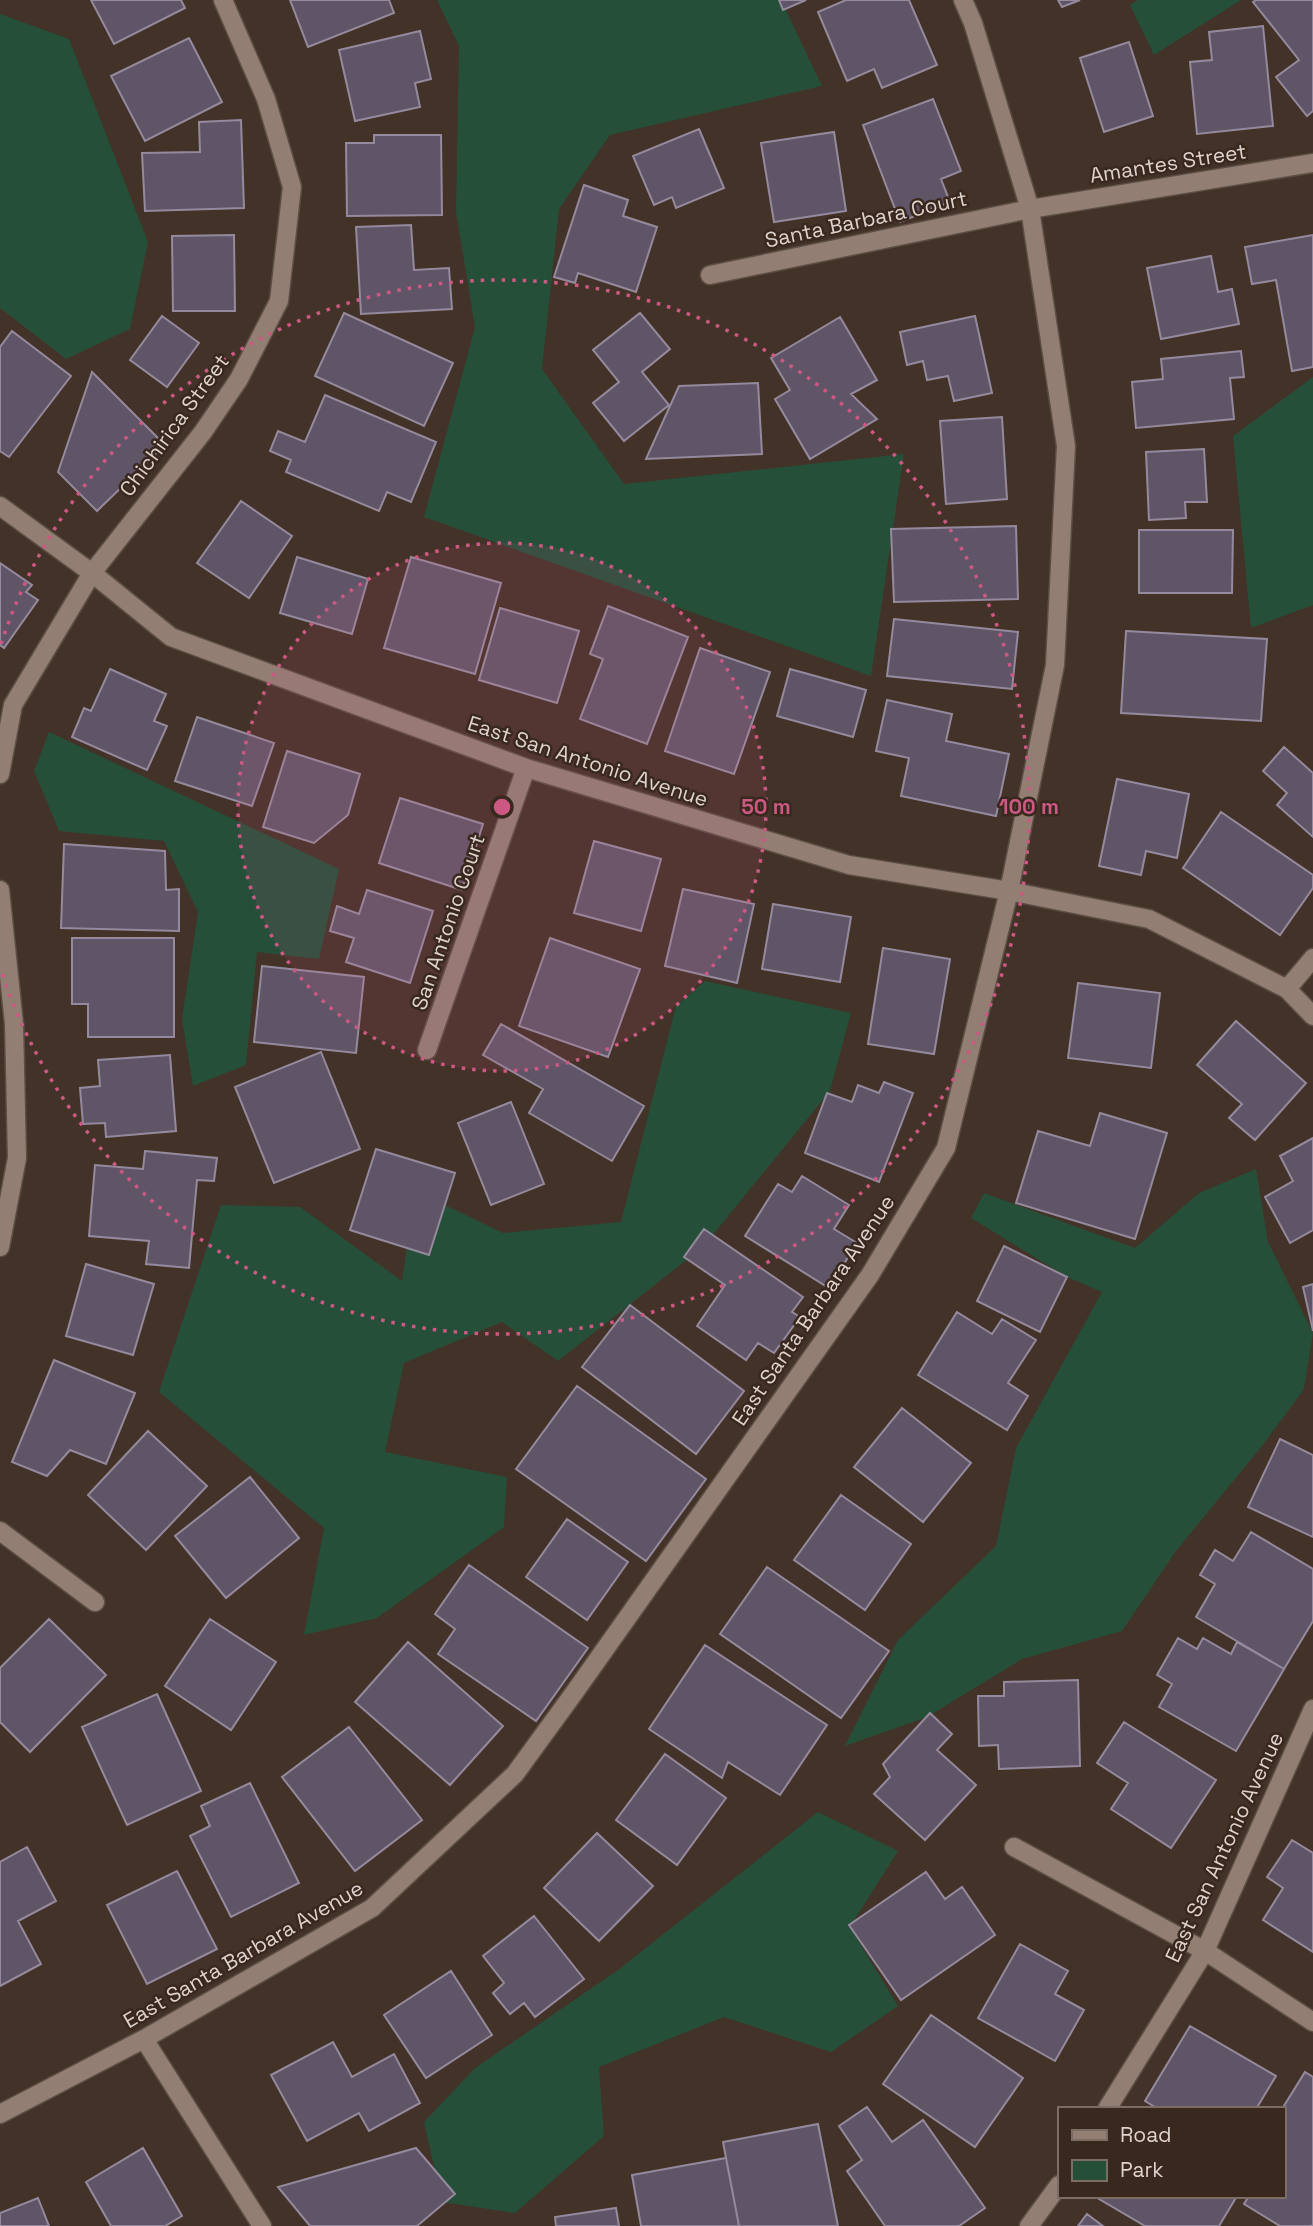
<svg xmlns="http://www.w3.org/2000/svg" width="1313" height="2226" viewBox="0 0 1313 2226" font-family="'Space Grotesk',sans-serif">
<rect width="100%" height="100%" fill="#433227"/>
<path fill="#264f3a" d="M437,0H781L822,86L610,135L559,209L542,369L624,484L904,454L871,676L424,517L475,327L456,212L459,46Z
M1138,0H1241L1154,55L1130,5Z
M0,14L69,39L148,242L130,329L66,359L0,308Z
M1313,377V605L1251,628L1233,436Z
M49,732L339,869L319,959L257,952L246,1065L193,1086L182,1019L198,912L164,841L59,831L34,771Z
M705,981L851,1013L830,1091L703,1247L558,1361L502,1322L404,1363L385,1452L507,1477L504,1527L377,1618L304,1635L324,1528L159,1392L221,1205L300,1207L402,1281L413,1206L445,1205L503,1233L621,1222L676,1006Z
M1256,1169L1268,1242L1313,1333L1304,1389L1262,1446L1176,1551L1122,1631L1022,1659L927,1717L845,1746L898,1640L996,1546L1016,1448L1102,1292L1067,1277L971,1218L984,1193L1135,1248L1199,1193Z
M818,1812L898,1851L850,1927L898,2006L831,2052L724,2017L599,2067L604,2136L515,2213L442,2202L424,2122L475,2068L618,1970Z"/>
<path fill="#605567" stroke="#958a9d" stroke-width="2" d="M91,0H181L185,8L114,44Z
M290,0H389L394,13L308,47Z
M779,0H806L783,10Z
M846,0H909L937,65L882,88L874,69L847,81L818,12Z
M1058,0H1080L1062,7Z
M1256,0H1313V111L1307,116L1276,77L1299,60L1253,2Z
M1263,26L1273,126L1197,134L1190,62L1212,60L1209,32Z
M420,31L431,79L415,83L420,107L355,121L339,50Z
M189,38L222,102L145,141L111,76Z
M1129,42L1153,116L1104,132L1080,58Z
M933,99L961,171L941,179L950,202L900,222L863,125Z
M241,120L244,208L145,211L142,153L200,152L199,122Z
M699,129L724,188L676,208L672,197L654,205L633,156Z
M834,132L846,211L774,222L761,143Z
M374,135H441L442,215L347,216L346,143H374Z
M584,185L628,200L623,216L657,227L636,292L578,273L575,283L554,277Z
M411,225L414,270L449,268L452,309L361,314L356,227Z
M234,235L235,311H173L172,236Z
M1313,235V367L1292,371L1276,280L1252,284L1245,247Z
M1211,256L1218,292L1232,289L1239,324L1161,339L1147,268Z
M344,313L453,363L424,426L315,376Z
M640,313L670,349L642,372L669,405L624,441L593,403L619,382L593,350Z
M162,316L199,343L167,387L130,360Z
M975,316L992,393L954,401L948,376L927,380L923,361L907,365L900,332Z
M840,317L877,380L851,394L877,419L810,459L775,399L790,390L771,358Z
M12,331L71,376L9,457L0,451V347Z
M1241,351L1244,377L1230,378L1234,419L1136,428L1132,382L1163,379L1161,359Z
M92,372L165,445L97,511L58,472Z
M758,383L762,454L646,459L679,386Z
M325,395L436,442L411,502L387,492L379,511L286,472L291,460L270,451L278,431L305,442Z
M1002,417L1007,499L946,504L940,421Z
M1204,449L1207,502H1185L1186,518L1149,520L1146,452Z
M241,501L292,536L249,598L197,563Z
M1016,526L1018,599L894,602L891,529Z
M1139,530H1233L1232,593H1139Z
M297,557L368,579L352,634L280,613Z
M411,557L501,583L475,674L384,648Z
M0,563L32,585L26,592L38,600L4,648L0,645Z
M608,606L688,637L647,744L580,719L603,659L590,654Z
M500,608L579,631L557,703L479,680Z
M894,619L1018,632L1012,689L887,676Z
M1126,631L1267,639L1261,721L1121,713Z
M700,648L770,672L734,774L665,751Z
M110,669L166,694L154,721L167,726L147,770L72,737L84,708L91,711Z
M790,669L866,690L853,737L777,716Z
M887,700L952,714L946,741L1009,754L996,816L901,796L909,758L876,751Z
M197,717L274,743L252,806L175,781Z
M1284,747L1313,773V837L1277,805L1287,793L1263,771Z
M287,751L360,774L348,815L314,843L263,827Z
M1117,779L1189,794L1177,858L1146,851L1141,875L1099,866Z
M400,798L483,824L462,890L379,863Z
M1221,812L1313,875V888L1280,935L1183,868Z
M594,841L661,859L641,931L574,913Z
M64,844L165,851L166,890L179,889V931L61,928Z
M683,889L754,904L737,983L665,966Z
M367,890L433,911L410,983L346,962L354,938L330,931L337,906L359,914Z
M773,904L851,917L840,982L762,969Z
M72,938H174V1037H88V1004H72Z
M550,938L640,969L608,1057L519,1026Z
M883,948L950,959L934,1054L868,1044Z
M262,966L364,977L356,1053L254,1042Z
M1078,983L1160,993L1151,1068L1068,1058Z
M1236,1021L1306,1083L1255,1140L1229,1118L1242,1104L1197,1065Z
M501,1024L644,1106L612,1161L529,1113L543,1089L483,1055Z
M321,1052L360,1149L274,1183L235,1087Z
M170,1055L176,1131L106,1137L105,1123L83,1124L80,1088L100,1086L98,1060Z
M884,1082L913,1093L879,1182L805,1153L827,1093L852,1102L858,1085L879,1093Z
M511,1102L544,1184L491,1205L458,1123Z
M1100,1113L1167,1133L1135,1239L1016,1203L1038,1131L1090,1146Z
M1313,1138V1230L1290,1243L1265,1197L1293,1181L1280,1156Z
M376,1149L455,1173L429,1255L350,1230Z
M145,1151L217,1158L214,1181L197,1180L189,1268L146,1264L149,1241L89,1236L95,1165L143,1169Z
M802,1176L849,1205L834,1229L857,1243L829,1288L745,1236L778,1184L792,1192Z
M704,1229L803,1297L792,1312L800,1317L774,1353L758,1343L746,1360L697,1326L725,1285L684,1257Z
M1004,1246L1067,1277L1040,1332L977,1301Z
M86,1264L154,1284L133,1355L66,1336Z
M1313,1284V1331L1303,1287Z
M630,1305L744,1391L696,1454L582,1367Z
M957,1312L992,1334L1002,1319L1036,1340L1008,1383L1028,1396L1007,1430L918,1375Z
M54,1360L135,1393L106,1464L70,1450L47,1476L12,1462Z
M577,1386L706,1479L646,1561L516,1469Z
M902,1408L971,1463L923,1522L854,1467Z
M148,1431L207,1486L146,1550L88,1495Z
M1280,1439L1313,1455V1537L1248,1507Z
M250,1477L299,1538L226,1598L175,1536Z
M841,1495L911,1544L865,1610L794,1560Z
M567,1519L628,1562L587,1620L526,1577Z
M1251,1532L1313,1569V1621L1284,1669L1196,1617L1215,1584L1200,1575L1215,1550L1233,1561Z
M469,1565L588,1648L536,1721L438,1654L455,1629L435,1614Z
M767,1567L889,1651L841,1718L720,1634Z
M49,1619L106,1675L30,1752L0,1722V1668Z
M210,1619L276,1662L231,1730L165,1686Z
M1178,1638L1197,1649L1203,1638L1231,1654L1237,1642L1284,1669L1236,1751L1159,1707L1172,1684L1157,1675Z
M408,1642L503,1726L450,1785L355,1702Z
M705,1645L827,1725L780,1795L728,1762L722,1778L649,1729Z
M1078,1680L1080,1766L999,1769L998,1745L979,1746L978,1696H1004V1682Z
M157,1694L201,1791L127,1825L82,1727Z
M930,1713L952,1734L937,1750L976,1785L925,1840L874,1794L890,1777L883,1764Z
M1124,1722L1216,1780L1171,1848L1111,1809L1128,1783L1097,1763Z
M349,1727L422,1820L355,1871L282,1777Z
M665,1754L726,1798L677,1865L616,1820Z
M250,1783L299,1883L231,1917L190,1836L210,1826L201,1806Z
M597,1833L653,1886L599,1941L544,1888Z
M1292,1840L1313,1853V1952L1263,1920L1283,1888L1267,1877Z
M27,1847L56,1901L18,1921L41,1964L0,1986V1862Z
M177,1871L217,1949L147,1984L107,1905Z
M926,1872L945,1899L962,1887L995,1935L901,2000L849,1925Z
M534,1916L584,1979L535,2017L524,2003L510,2014L493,1993L504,1983L483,1956Z
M1020,1944L1068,1971L1055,1994L1084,2010L1055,2061L978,2018Z
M451,1971L492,2035L426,2078L384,2015Z
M931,2015L1023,2078L975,2147L883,2084Z
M1190,2026L1276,2076L1256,2109H1158L1145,2101Z
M333,2042L352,2077L394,2054L420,2103L369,2131L359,2113L307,2141L271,2075Z
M1305,2072L1313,2077V2224L1312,2226H1280L1244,2204L1249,2196H1283L1282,2109Z
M867,2107L892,2142L923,2120L985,2208L959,2226H885L847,2171L862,2160L839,2126Z
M818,2124L838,2226H739L723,2142Z
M143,2148L182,2216L165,2226H111L86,2182Z
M416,2148L455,2194L417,2226H310L278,2187Z
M726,2158L739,2226H641L632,2175Z
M1094,2196H1237L1219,2226H1145Z
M38,2198L49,2226H0V2213Z
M616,2208L619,2226H556L555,2217Z
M1087,2214L1103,2226H1078Z"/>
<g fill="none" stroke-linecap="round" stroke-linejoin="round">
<g stroke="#5c4e45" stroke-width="21">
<path id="minor" d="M710,275L1030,209L1313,163
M0,506L92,573L171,637L526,768L849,865L1009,891L1149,919L1287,989L1313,1016
M0,774L13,705L92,573L203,432L239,379L279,301L292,187L266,99L223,0
M0,890L14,1024L17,1158L0,1247
M1287,989L1313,958
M427,1050L526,768
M0,1531L95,1602
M1014,1847L1205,1951L1313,2022
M144,2039L262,2226
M1107,2109L1205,1951L1313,1709
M0,2114L144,2039L372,1908L515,1774L574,1693L870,1275L946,1148L1009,891L1055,665L1066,446L1030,209L973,23L963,0
M1029,2226L1059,2185"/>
</g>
<use href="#minor" stroke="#927e72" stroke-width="18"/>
</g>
<circle cx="502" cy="807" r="264" fill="#cc5983" fill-opacity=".12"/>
<g fill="none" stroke="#cc5983" stroke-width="3.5" stroke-dasharray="3.5 7">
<circle cx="502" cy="807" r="264"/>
<path d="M1 644A527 527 0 1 1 1 970"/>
</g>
<g text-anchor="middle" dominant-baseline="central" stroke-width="5" stroke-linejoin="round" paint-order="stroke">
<g font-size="21" fill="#ded3cc" stroke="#39281e">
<text transform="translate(1168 163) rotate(-9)">Amantes Street</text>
<text transform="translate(866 219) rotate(-12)">Santa Barbara Court</text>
<text transform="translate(174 425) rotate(-54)">Chichirica Street</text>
<text transform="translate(588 761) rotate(18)">East San Antonio Avenue</text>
<text transform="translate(448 922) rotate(-71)">San Antonio Court</text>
<text transform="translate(813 1310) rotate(-56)">East Santa Barbara Avenue</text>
<text transform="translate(1224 1847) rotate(-65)">East San Antonio Avenue</text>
<text transform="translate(243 1954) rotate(-30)">East Santa Barbara Avenue</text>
</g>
</g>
<circle cx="502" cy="807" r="10" fill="#cc5983" stroke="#39281e" stroke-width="3.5"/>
<g font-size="21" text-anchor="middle" font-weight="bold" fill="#cc5983" stroke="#39281e" stroke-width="5" stroke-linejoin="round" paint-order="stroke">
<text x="766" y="814">50 m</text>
<text x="1029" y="814">100 m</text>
</g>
<rect x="1058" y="2107" width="228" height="91" fill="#39281e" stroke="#7b6c64" stroke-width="2"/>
<rect x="1072" y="2130" width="35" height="10" fill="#927e72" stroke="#7b6c64" stroke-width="2"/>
<text x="1120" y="2142" font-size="21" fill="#ded3cc">Road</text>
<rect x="1072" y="2160" width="35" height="21" fill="#264f3a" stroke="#7b6c64" stroke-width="2"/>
<text x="1120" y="2177" font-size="21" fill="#ded3cc">Park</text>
</svg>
